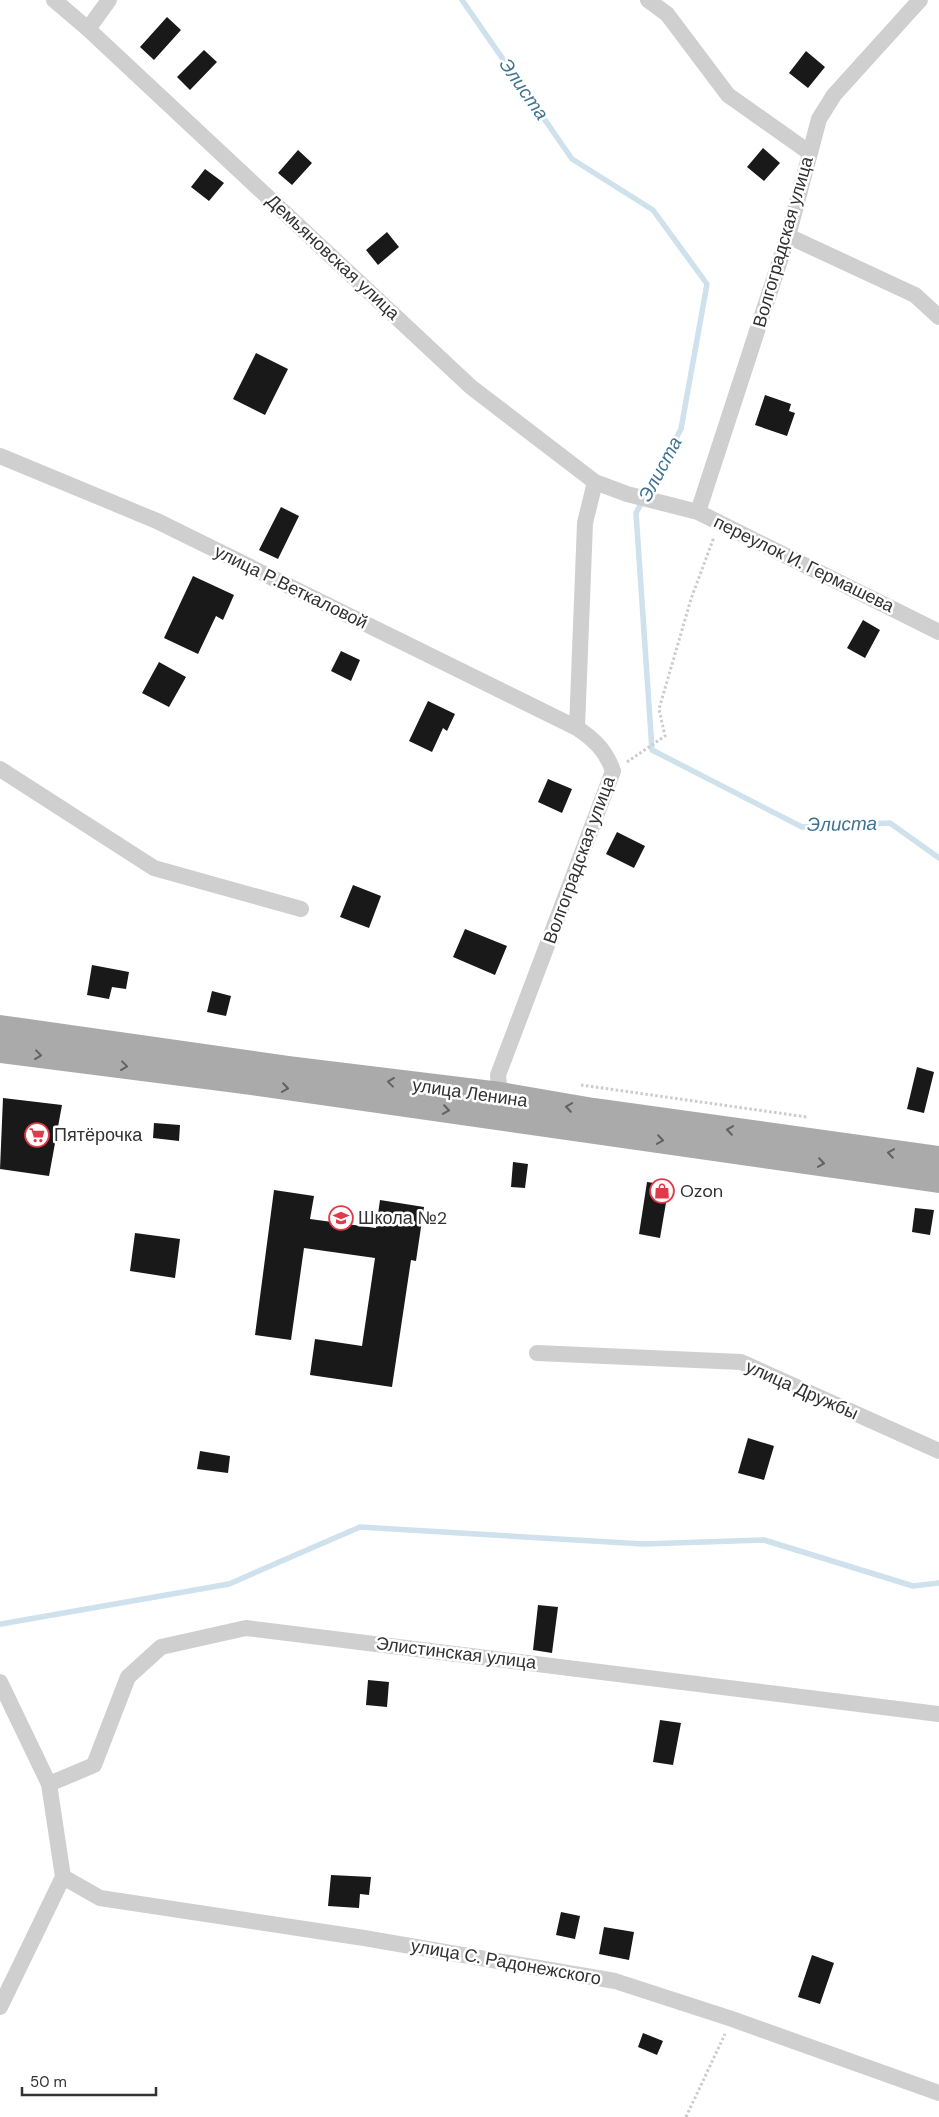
<svg xmlns="http://www.w3.org/2000/svg" width="939" height="2117" viewBox="0 0 939 2117" font-family="'DM Sans',sans-serif">
<rect width="100%" height="100%" fill="#fff"/>
<g fill="none" stroke-linecap="round" stroke-linejoin="round">
<path stroke="#cee1ec" stroke-width="5.5" d="M462,0L572,159L653,210L707,284L681,429L636,513L652,750L802,827L890,823L939,858
M1,1624L229,1584L360,1527L643,1544L764,1540L913,1586L939,1583"/>
</g>
<path fill="#191919" d="M167,17L181,30L154,60L140,47Z
M204,50L217,62L190,90L177,77Z
M806,51L825,67L808,88L789,73Z
M763,148L780,163L764,181L747,167Z
M298,150L312,163L292,185L278,173Z
M205,169L224,183L209,201L191,187Z
M387,232L399,247L378,265L366,250Z
M256,353L288,369L265,415L233,399Z
M765,395L791,404L789,411L795,413L787,436L755,425Z
M281,507L299,516L278,559L259,550Z
M193,576L234,595L223,620L216,616L198,654L164,638Z
M863,620L880,630L865,658L847,648Z
M341,651L360,660L351,681L331,671Z
M159,662L186,677L169,707L142,693Z
M428,701L455,714L447,731L443,728L432,752L409,741Z
M548,779L572,789L562,813L538,802Z
M617,832L645,846L634,868L606,854Z
M353,885L381,896L369,928L340,917Z
M465,929L507,946L495,975L453,957Z
M92,965L129,972L126,989L112,987L109,999L87,995Z
M212,991L231,996L226,1016L207,1012Z
M917,1067L934,1072L924,1113L907,1109Z
M3,1098L62,1105L49,1176L0,1169Z
M154,1123L180,1125L179,1141L153,1138Z
M513,1162L528,1164L525,1188L511,1187Z
M647,1182L669,1185L660,1238L639,1234Z
M274,1190L314,1196L310,1219L376,1228L380,1200L424,1207L416,1261L411,1260L392,1387L310,1375L315,1339L362,1346L375,1258L304,1248L291,1340L255,1335Z
M915,1208L934,1210L930,1235L912,1232Z
M135,1233L180,1239L175,1278L130,1271Z
M748,1438L774,1446L764,1480L738,1473Z
M200,1451L230,1456L228,1473L197,1469Z
M538,1605L558,1607L552,1653L533,1650Z
M368,1680L389,1682L387,1707L366,1705Z
M660,1720L681,1723L673,1765L653,1762Z
M331,1875L371,1877L369,1895L360,1894L359,1908L328,1906Z
M561,1912L580,1916L575,1939L556,1935Z
M604,1927L634,1932L629,1960L599,1954Z
M812,1955L834,1963L820,2004L798,1997Z
M643,2033L663,2041L657,2055L638,2047Z"/>
<g fill="none" stroke-linecap="round" stroke-linejoin="round">
<path stroke="#ccc" stroke-width="3" stroke-dasharray="2.5 2.5" stroke-linecap="butt" d="M627,762L665,736L659,709L691,599L714,537
M581,1085L807,1117
M686,2117L725,2034"/>
<path stroke="#cfcfcf" stroke-width="16" d="M54,0L88,29L471,387L595,482L627,494L698,512L939,632
M648,0L667,14L728,95L810,153
M88,29L109,0
M788,236L915,295L939,317
M0,456L157,521L577,728
M698,512L788,236L819,119L834,95L920,0
M0,769L154,868L301,909
M499,1102L500,1095L498,1075L613,771C606,751 595,740 577,728L585,523L595,482
M537,1353L741,1362L939,1451
M0,1682L49,1784L63,1877L0,2007
M49,1784L94,1765L128,1677L161,1647L246,1628L939,1714
M63,1877L100,1898L364,1938L615,1981L732,2019L939,2093"/>
<path stroke="#aaa" stroke-width="26" d="M0,1028L289,1069L500,1095L593,1111L939,1159
M0,1050L237,1080L939,1180"/>
</g>
<defs><path id="oneway-chevron" d="M-2-3.5L2.5 0L-2 3.5" fill="none" stroke-width="1.6" stroke-linecap="round" stroke-linejoin="round" transform="scale(1.25)"/></defs>
<g stroke="#626262">
<use href="#oneway-chevron" transform="translate(38 1055) rotate(7)"/>
<use href="#oneway-chevron" transform="translate(124 1066) rotate(7)"/>
<use href="#oneway-chevron" transform="translate(391 1082) rotate(-173)"/>
<use href="#oneway-chevron" transform="translate(285 1088) rotate(8)"/>
<use href="#oneway-chevron" transform="translate(569 1107) rotate(-171)"/>
<use href="#oneway-chevron" transform="translate(446 1110) rotate(8)"/>
<use href="#oneway-chevron" transform="translate(730 1130) rotate(-172)"/>
<use href="#oneway-chevron" transform="translate(660 1140) rotate(8)"/>
<use href="#oneway-chevron" transform="translate(891 1153) rotate(-172)"/>
<use href="#oneway-chevron" transform="translate(821 1163) rotate(8)"/>
</g>
<defs>
<g id="supermarket-ring" transform="scale(1.25)"><circle r="9.5" fill="#fff" stroke="#e13b49" stroke-width="1.5"/><path d="M-6-5.5h2.5l.6 2H6L4.5 2H-2.5L-4.4-4H-6ZM-1.5 3.2a1.3 1.3 0 1 0 .1 0ZM3 3.2a1.3 1.3 0 1 0 .1 0Z" fill="#e13b49"/></g>
<g id="shop-ring" transform="scale(1.25)"><circle r="9.5" fill="#fff" stroke="#e13b49" stroke-width="1.5"/><path d="M-5-2.5h2.3a2.7 3.5 0 0 1 5.4 0H5L5.5 6h-11ZM-1.5-2.5h3a1.5 2.3 0 0 0-3 0Z" fill="#e13b49"/></g>
<g id="school-ring" transform="scale(1.25)"><circle r="9.5" fill="#fff" stroke="#e13b49" stroke-width="1.5"/><path d="M0-5L7-2L0 1L-7-2ZM-4 1L0 2.5L4 1V4Q0 6-4 4Z" fill="#e13b49"/></g>
</defs>
<g fill-rule="evenodd">
<use href="#supermarket-ring" x="37" y="1135"/>
<use href="#shop-ring" x="662" y="1191"/>
<use href="#school-ring" x="341" y="1218"/>
</g>
<g text-anchor="middle" dominant-baseline="central" stroke-width="5" stroke-linejoin="round" paint-order="stroke">
<g font-size="18" fill="#323232" stroke="#fff">
<text transform="translate(783 242) rotate(-74)">Волгоградская улица</text>
<text transform="translate(333 257) rotate(43)">Демьяновская улица</text>
<text transform="translate(804 564) rotate(26)">переулок И. Гермашева</text>
<text transform="translate(291 587) rotate(26)">улица Р.Веткаловой</text>
<text transform="translate(579 860) rotate(-70)">Волгоградская улица</text>
<text transform="translate(470 1093) rotate(8)">улица Ленина</text>
<text transform="translate(802 1390) rotate(24)">улица Дружбы</text>
<text transform="translate(456 1653) rotate(7)">Элистинская улица</text>
<text transform="translate(506 1962) rotate(10)">улица С. Радонежского</text>
</g>
<g font-size="18" fill="#323232" stroke="#fff" text-anchor="start">
<text x="54" y="1135">Пятёрочка</text>
<text x="680" y="1191">Ozon</text>
<text x="358" y="1218">Школа №2</text>
</g>
<g font-size="19" font-style="italic" fill="#407393" stroke="#fff">
<text transform="translate(524 89) rotate(55)">Элиста</text>
<text transform="translate(660 469) rotate(-62)">Элиста</text>
<text transform="translate(842 824) rotate(-1)">Элиста</text>
</g>
</g>
<path d="M22 2087v8h134v-8" fill="none" stroke="#323232" stroke-width="2.5"/>
<text x="30" y="2087" font-size="15" fill="#323232" stroke="#ffffff" stroke-width="4" paint-order="stroke">50 m</text>
</svg>
